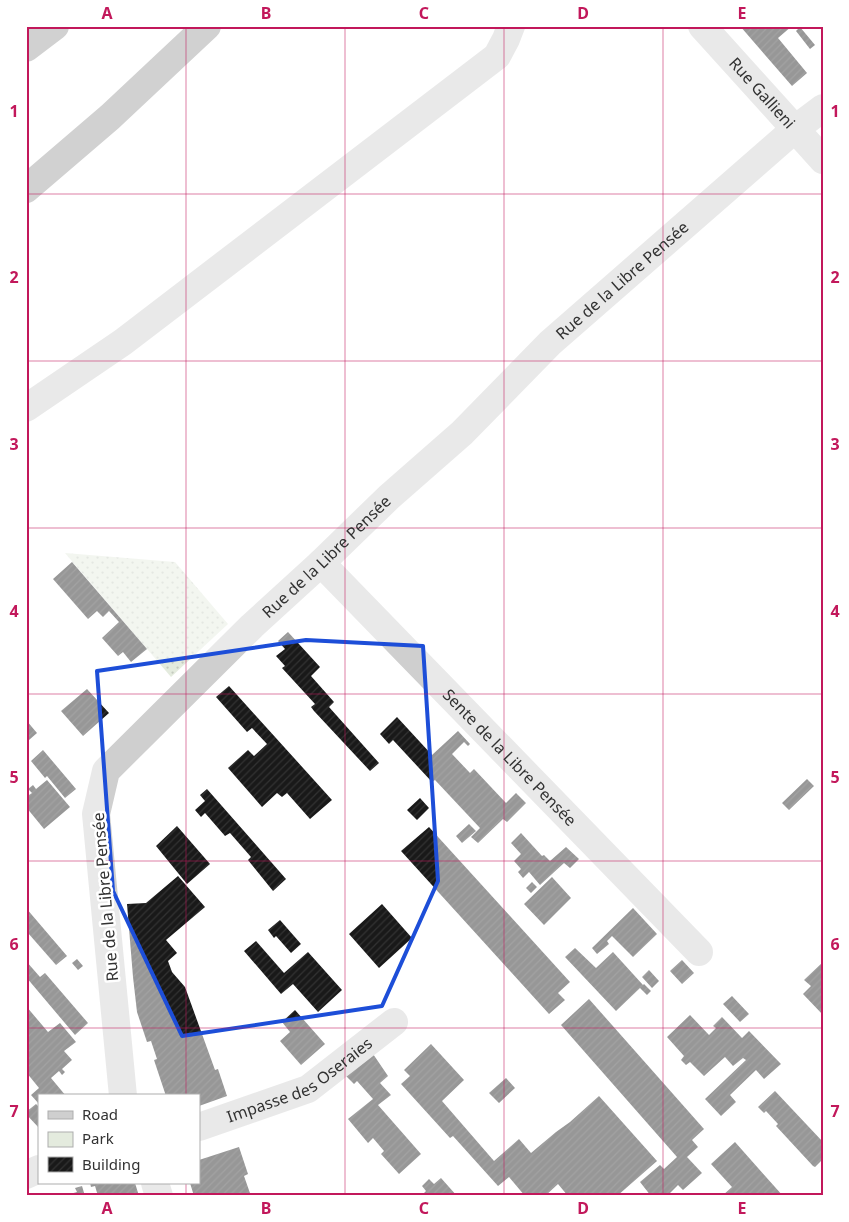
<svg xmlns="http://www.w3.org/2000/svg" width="849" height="1222" viewBox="0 0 849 1222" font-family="'Noto Sans',sans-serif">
<defs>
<pattern id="green-dots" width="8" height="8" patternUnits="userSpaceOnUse" patternTransform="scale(1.25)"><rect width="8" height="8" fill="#e4ebde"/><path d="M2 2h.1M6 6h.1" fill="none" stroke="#c4cabf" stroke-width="1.8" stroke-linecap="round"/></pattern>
<pattern id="building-hatch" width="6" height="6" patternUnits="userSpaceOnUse" patternTransform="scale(1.25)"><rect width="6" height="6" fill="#191919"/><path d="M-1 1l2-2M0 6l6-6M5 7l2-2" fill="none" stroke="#323232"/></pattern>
</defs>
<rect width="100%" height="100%" fill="#fff"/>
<path fill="url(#green-dots)" d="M65,553L175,562L228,624L171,677Z"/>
<path fill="url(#building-hatch)" d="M740,26H792L778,38L807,73L792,86Z
M800,27L815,45L810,49L796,31Z
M72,562L147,649L131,662L123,652L118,656L102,638L119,622L109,611L103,617L97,611L88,619L53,579Z
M288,632L320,667L311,676L334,702L329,707L379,763L370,771L314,711L311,707L315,704L282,668L285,666L276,656L285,649L278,641Z
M229,686L332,800L310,819L287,793L282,797L277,793L262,807L228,768L248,750L254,756L267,744L252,728L247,732L216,697Z
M87,689L109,713L83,736L61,711Z
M397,717L432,755L458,731L470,744L468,746L464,742L452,754L470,773L474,769L506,803L516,793L526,803L507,822L503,819L478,843L471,837L480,828L435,780L432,782L393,740L389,744L380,734Z
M26,720L37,733L29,740L26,738Z
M43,750L76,789L65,798L47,776L45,778L31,761Z
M807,779L814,786L789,810L782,803Z
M47,780L70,807L44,829L26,807V797L32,793L28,789L33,785L36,789Z
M207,789L286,879L273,891L248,860L251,857L230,833L225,836L205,813L201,817L195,810L205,801L200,795Z
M420,798L429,808L417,820L407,810Z
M469,824L476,831L462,843L456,836Z
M177,826L210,864L187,884L156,846Z
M429,827L570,982L558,993L565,1000L549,1014L401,851Z
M521,833L542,856L544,855L550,861L566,847L579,859L570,868L564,863L540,885L529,872L523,878L518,872L521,869L514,861L521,854L511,843Z
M178,876L205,907L166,940L177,953L168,961L172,972L185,987L215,1070L218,1069L227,1096L199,1106V1096H166L154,1060L157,1059L151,1041L147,1042L137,1012L133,977L127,904L146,903Z
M552,877L571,898L544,925L524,904Z
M532,882L537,887L531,893L526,888Z
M382,904L412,938L379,968L349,934Z
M26,908L67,956L56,965L28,933L26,934Z
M633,908L657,934L633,957L612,936L607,941L609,944L597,954L592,948Z
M280,920L301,944L291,953L276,936L274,938L268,930Z
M256,941L284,973L308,952L342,990L318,1012L293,984L281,994L244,951Z
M575,948L596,968L613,952L643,985L644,984L651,991L647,995L640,988L616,1011L565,957Z
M77,959L83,966L78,970L72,963Z
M682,960L694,973L682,984L670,971Z
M26,961L40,977L45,973L88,1023L75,1035L26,977Z
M823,962V1015L803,994L811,986L804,980Z
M649,970L659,981L652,988L642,977Z
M732,996L749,1014L740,1022L723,1004Z
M589,999L704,1129L692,1140L698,1147L687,1157L702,1173L683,1190L678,1185L667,1196H651L640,1182L660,1165L664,1169L677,1157L561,1025Z
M26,1006L48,1032L60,1023L76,1042L64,1051L72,1060L62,1069L65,1072L62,1075L59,1071L51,1078L66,1096H39V1104L31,1095L39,1088L26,1072Z
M295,1010L325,1044L301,1065L280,1041L290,1032L282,1022Z
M690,1015L709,1035L716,1028L713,1026L722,1017L742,1038L749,1031L781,1064L764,1079L756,1070L730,1095L736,1102L721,1116L705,1099L746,1060L743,1058L733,1066L725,1057L704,1076L690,1062L686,1065L681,1060L684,1056L667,1037Z
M431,1044L464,1080L442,1101L494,1161L519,1139L531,1153L556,1132L570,1122L599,1096L657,1161L617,1196H568L558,1184L545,1196H525L509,1177L498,1186L453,1136L450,1138L401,1084L410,1076L404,1070Z
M371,1051L388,1076L380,1083L391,1095L378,1105L421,1154L399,1174L381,1154L384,1151L373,1138L368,1143L348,1119L373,1099L357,1081L354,1084L346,1076Z
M506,1078L515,1088L499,1103L489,1093Z
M775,1091L823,1142V1163L821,1161L815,1167L813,1166L776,1126L778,1124L766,1111L764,1113L758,1107Z
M36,1104L39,1107V1128L26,1114V1112Z
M735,1142L783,1196H722L732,1187L711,1164Z
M239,1147L248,1174L244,1176L251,1196H194L190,1183H199V1160Z
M441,1178L457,1196H421L426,1191L422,1186L429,1179L434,1184Z
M90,1183H135L139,1196H98L95,1186L91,1187Z
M82,1186L85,1196H71L70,1194L77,1192L75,1188Z"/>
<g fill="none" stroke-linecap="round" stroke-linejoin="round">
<g stroke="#cfcfcf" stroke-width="28">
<path id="s1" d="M702,26L823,160"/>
<path id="s2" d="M321,563L699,952"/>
<path id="s3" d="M123,1096L96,814L106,771L252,626L321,563L389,497L462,433L550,343L795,129L823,108"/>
<path id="s4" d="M199,1127L308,1089L394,1022"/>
<path d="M26,1175L39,1169"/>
<path d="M155,1183L159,1196"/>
</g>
<path stroke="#cfcfcf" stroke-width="28" d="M26,408L123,342L497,56L506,39L511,26"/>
<path stroke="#999" stroke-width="28" d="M26,48L55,26
M26,189L110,117L207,26"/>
</g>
<path d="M0 0H849V1222H0ZM306,640L423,646L438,881L382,1006L182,1036L113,891L97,671Z" fill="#fff" fill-opacity=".55" fill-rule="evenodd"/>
<path fill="none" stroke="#1d4ed8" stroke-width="4" stroke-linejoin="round" d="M306,640L423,646L438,881L382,1006L182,1036L113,891L97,671Z"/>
<path fill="none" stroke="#c2185b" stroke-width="1" stroke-opacity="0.55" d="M186,26V1096M345,26V1196M504,26V1196M663,26V1196M26,194H823M26,361H823M26,528H823M26,694H823M26,861H823M26,1028H823M186,1183V1196"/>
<g text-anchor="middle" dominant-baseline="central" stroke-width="5" stroke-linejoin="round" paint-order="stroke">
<g font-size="16" fill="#323232" stroke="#fff">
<text stroke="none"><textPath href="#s1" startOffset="90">Rue Gallieni</textPath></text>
<text stroke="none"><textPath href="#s3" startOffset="1040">Rue de la Libre Pensée</textPath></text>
<text stroke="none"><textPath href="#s3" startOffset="635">Rue de la Libre Pensée</textPath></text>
<text stroke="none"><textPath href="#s2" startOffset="271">Sente de la Libre Pensée</textPath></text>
<text transform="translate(105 897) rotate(-95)">Rue de la Libre Pensée</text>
<text stroke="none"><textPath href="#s4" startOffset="112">Impasse des Oseraies</textPath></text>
</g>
</g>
<rect width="849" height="1222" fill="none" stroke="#ffffff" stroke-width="55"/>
<rect x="38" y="1094" width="162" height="90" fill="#ffffff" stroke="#adadad"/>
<rect x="48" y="1111" width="25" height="8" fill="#cfcfcf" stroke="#adadad"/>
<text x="82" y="1120" font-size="15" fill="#323232">Road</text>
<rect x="48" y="1132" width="25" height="15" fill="#e4ebde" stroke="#adadad"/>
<text x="82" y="1144" font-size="15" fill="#323232">Park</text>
<rect x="48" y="1157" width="25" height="15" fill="url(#building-hatch)" stroke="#adadad"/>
<text x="82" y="1170" font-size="15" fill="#323232">Building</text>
<rect x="28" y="28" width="794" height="1166" fill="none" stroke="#c2185b" stroke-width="2"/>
<g font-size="16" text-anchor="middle" font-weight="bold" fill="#c2185b">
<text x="107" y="19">A</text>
<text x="266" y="19">B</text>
<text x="424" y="19">C</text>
<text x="583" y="19">D</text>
<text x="742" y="19">E</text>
<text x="14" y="117">1</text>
<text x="835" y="117">1</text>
<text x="14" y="283">2</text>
<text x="835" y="283">2</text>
<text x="14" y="450">3</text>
<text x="835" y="450">3</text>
<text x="14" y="617">4</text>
<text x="835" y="617">4</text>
<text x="14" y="783">5</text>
<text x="835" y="783">5</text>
<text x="14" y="950">6</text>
<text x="835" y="950">6</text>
<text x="14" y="1117">7</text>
<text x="835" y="1117">7</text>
<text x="107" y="1214">A</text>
<text x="266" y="1214">B</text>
<text x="424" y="1214">C</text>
<text x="583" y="1214">D</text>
<text x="742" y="1214">E</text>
</g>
</svg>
